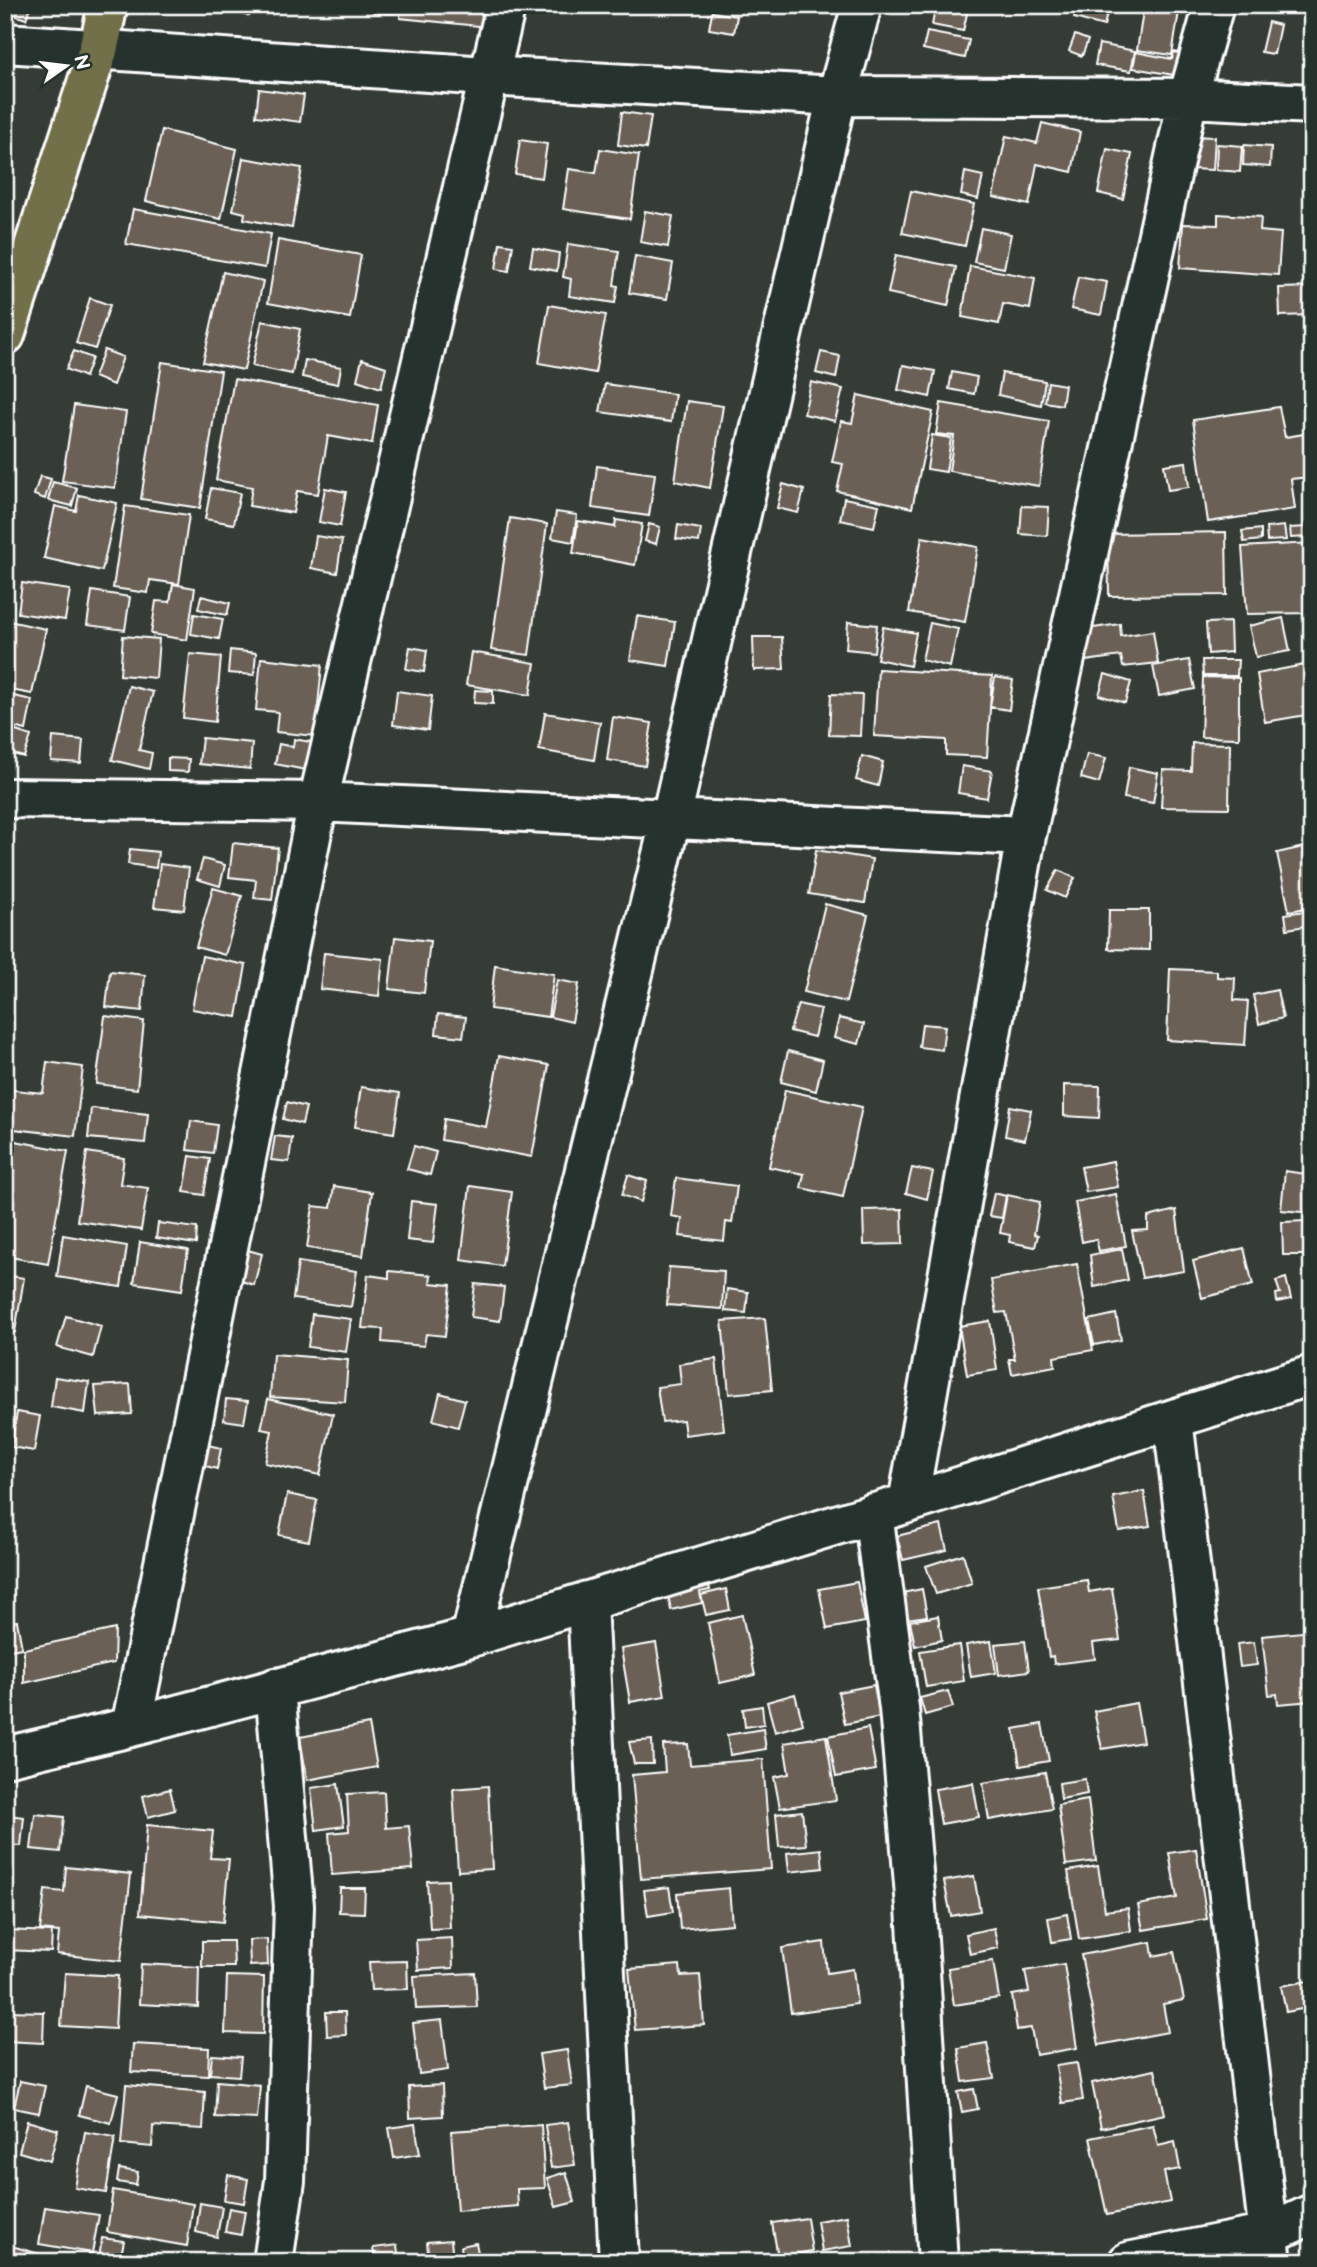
<svg xmlns="http://www.w3.org/2000/svg" width="1317" height="2267" viewBox="0 0 1317 2267" font-family="'Balsamiq Sans',sans-serif">
<rect width="100%" height="100%" fill="#343c35"/>
<filter id="ink" filterUnits="userSpaceOnUse"><feTurbulence type="fractalNoise" baseFrequency=".0143" numOctaves="2"/><feDisplacementMap in="SourceGraphic" scale="14" xChannelSelector="R" yChannelSelector="G"/><feConvolveMatrix kernelMatrix="1 2 1 2 8 2 1 2 1" color-interpolation-filters="sRGB"/></filter>
<g filter="url(#ink)">
<path fill="#6b6056" stroke="#fff" stroke-width="2" d="M5,5H31L26,19L5,12Z
M208,5H251L249,16Z
M374,5H395V13L373,12Z
M401,5H490L488,27L400,18Z
M936,5H969L963,31L932,25Z
M1077,5H1109L1104,26L1074,18Z
M1144,5H1180L1172,55L1137,50Z
M712,12L737,16L734,33L709,29Z
M1268,22L1280,25L1274,54L1261,52Z
M927,32L969,40L965,58L923,49Z
M1075,35L1088,40L1082,56L1069,51Z
M1099,44L1135,51L1131,71L1095,65Z
M1136,52L1172,59L1174,52L1183,54L1180,76L1133,68Z
M259,89L304,95L300,122L256,116Z
M622,112L651,116L646,149L618,145Z
M1042,123L1080,132L1072,172L1037,164L1029,205L993,197L1006,136L1037,143Z
M162,130L237,149L221,219L146,201Z
M1191,136L1215,137L1213,170L1190,169Z
M520,140L547,144L542,178L515,174Z
M1217,144L1242,146L1240,172L1216,170Z
M1244,145L1271,147L1270,167L1243,165Z
M600,149L639,155L630,219L563,209L569,169L596,173Z
M1107,149L1132,154L1123,199L1098,193Z
M243,158L302,168L292,228L244,219L245,213L233,210Z
M965,172L983,176L978,199L961,195Z
M911,191L974,204L965,246L902,233Z
M133,209L271,234L265,268L126,244Z
M645,211L673,216L668,247L640,242Z
M1218,214L1261,217L1260,231L1281,233L1278,275L1180,268L1183,224L1218,225Z
M981,228L1011,234L1004,268L974,262Z
M278,240L361,255L350,318L268,303Z
M500,243L513,245L509,271L496,269Z
M568,244L619,251L614,285L618,286L615,303L569,296L571,279L563,277Z
M533,248L559,253L557,271L530,266Z
M896,255L956,267L948,306L888,293Z
M635,256L673,263L667,299L629,293Z
M970,266L1035,278L1030,309L1003,304L999,324L962,317Z
M223,272L263,281L244,370L203,362Z
M1078,277L1107,282L1101,315L1071,309Z
M1312,287V315L1280,316L1279,288Z
M90,298L110,305L95,349L76,343Z
M549,305L606,315L595,373L539,363Z
M262,321L300,329L292,374L252,366Z
M104,350L123,357L113,385L94,377Z
M74,351L92,358L85,377L66,369Z
M821,352L840,356L836,378L816,373Z
M362,359L386,367L381,388L357,380Z
M305,360L341,367L338,384L302,377Z
M162,362L221,371L200,508L141,499Z
M903,365L935,371L930,397L898,390Z
M952,372L977,377L974,394L949,389Z
M1002,373L1045,381L1041,405L998,395Z
M234,379L378,405L372,444L328,436L318,494L297,491L293,513L249,506L252,487L216,480Z
M811,382L843,389L835,421L804,414Z
M1048,382L1065,385L1062,405L1045,402Z
M605,384L675,394L671,422L600,412Z
M858,395L933,412L912,508L837,491L843,464L832,462L841,421L852,423Z
M687,401L723,406L710,488L675,481Z
M941,403L1049,421L1039,486L949,471L954,436L936,434Z
M74,405L126,412L115,488L62,481Z
M1279,407L1285,437L1304,434L1310,477L1291,479L1295,509L1208,522L1193,420Z
M932,435L951,438L946,472L927,469Z
M1186,462L1189,487L1168,490L1164,465Z
M597,466L655,474L649,516L592,508Z
M40,476L51,479L45,499L34,495Z
M53,482L77,488L72,506L48,500Z
M783,484L804,490L798,513L777,508Z
M211,488L240,493L234,524L205,519Z
M325,488L346,492L340,526L319,522Z
M79,495L117,503L102,571L44,558L55,506L76,511Z
M844,498L879,505L874,527L840,520Z
M125,506L189,515L179,584L150,580L148,593L113,588Z
M1022,506L1049,507L1047,536L1020,534Z
M556,512L577,515L573,542L552,538Z
M510,518L547,524L529,655L491,650Z
M616,520L642,524L635,565L573,553L578,521L615,527Z
M649,524L660,527L656,544L645,541Z
M678,525L701,529L699,542L676,539Z
M1284,526L1286,540L1267,541L1266,528Z
M1306,527L1307,537L1291,538L1290,528Z
M1261,529V540L1244,542L1242,531Z
M1226,532L1227,595L1109,596L1108,534Z
M316,536L342,540L337,573L311,568Z
M922,537L978,547L965,622L909,612Z
M1312,543V613L1247,614L1242,547Z
M22,583L70,590L65,620L18,613Z
M173,584L195,588L187,640L151,634L156,601L170,602Z
M92,591L130,597L125,630L87,625Z
M201,596L230,603L227,615L198,609Z
M194,614L223,619L219,639L191,634Z
M637,616L675,622L668,666L630,660Z
M1283,618L1290,651L1256,657L1249,626Z
M9,621L46,629L32,694L5,689V639Z
M848,622L877,625L874,652L846,649Z
M1230,622L1231,652L1208,654L1206,623Z
M930,623L958,629L950,667L922,660Z
M1120,624L1121,636L1153,631L1158,663L1123,667L1121,656L1085,661L1080,630Z
M883,627L916,633L910,666L877,659Z
M123,636L159,639L156,678L120,675Z
M753,637H782L784,669L754,670Z
M410,647L427,650L424,672L406,669Z
M230,650L256,653L254,675L228,673Z
M471,652L535,663L530,695L466,685Z
M190,654L221,657L215,722L183,718Z
M261,658L322,665L315,736L276,732L278,712L256,710Z
M1189,660L1195,689L1159,696L1153,666Z
M1202,660H1238L1237,676H1203Z
M1304,665L1312,714L1265,722L1257,674Z
M878,669L992,676L987,757L946,755V740L874,736Z
M1105,674L1131,682L1125,703L1099,695Z
M995,677L1013,680L1009,710L990,707Z
M1203,677L1239,678V738L1201,737Z
M129,686L153,692L139,750L152,753L149,769L112,760Z
M475,690L493,691V704L474,703Z
M397,691L432,696L428,730L393,725Z
M5,694L32,700L26,730L5,725Z
M831,694L862,695L860,736L829,735Z
M545,713L600,722L594,760L539,750Z
M613,717L652,723L645,766L607,760Z
M7,728L31,736L24,757L5,752Z
M53,737L83,740L81,763L51,761Z
M202,738L252,743L250,769L199,764Z
M294,739L316,743L311,771L275,764L279,744L293,747Z
M1192,743L1230,744L1229,808L1161,807L1163,770L1191,771Z
M1087,754L1106,758L1099,783L1081,778Z
M862,756L883,762L878,786L856,780Z
M168,758L189,759L188,772L168,771Z
M962,766L992,771L987,798L958,793Z
M1129,767L1158,773L1153,803L1124,798Z
M233,843L278,848L272,900L254,898L256,880L229,877Z
M1312,845V907L1289,911L1277,853Z
M130,849L158,852L156,868L128,864Z
M816,850L872,859L865,903L809,894Z
M203,859L225,865L220,886L197,879Z
M160,864L189,868L184,910L154,907Z
M1058,870L1075,878L1065,898L1047,890Z
M213,888L242,896L225,955L196,947Z
M825,904L868,915L846,1002L804,992Z
M1109,910H1149V950L1108,949Z
M1312,910V925L1287,929L1285,914Z
M395,937L430,941L424,993L389,989Z
M324,953L383,959L379,996L320,989Z
M202,956L246,965L237,1017L192,1009Z
M495,965L554,974L548,1017L490,1009Z
M1170,969L1217,971V977L1235,978L1234,1000L1248,1001L1245,1045L1167,1040Z
M110,971L145,975L142,1011L106,1007Z
M557,980L579,984L572,1022L550,1017Z
M1277,990L1283,1018L1259,1024L1253,995Z
M798,1004L821,1009L814,1037L790,1031Z
M438,1014L466,1017L463,1037L436,1034Z
M105,1016L144,1021L137,1089L96,1084Z
M839,1018L864,1024L859,1044L834,1038Z
M922,1024L945,1026L942,1050L919,1047Z
M788,1051L823,1060L816,1091L781,1082Z
M499,1056L549,1065L532,1157L441,1140L444,1119L486,1127Z
M47,1062L83,1067L75,1136L5,1128V1089L43,1093Z
M1064,1085L1100,1086L1099,1118L1064,1116Z
M361,1087L400,1093L394,1133L355,1127Z
M785,1090L862,1107L843,1197L801,1188L804,1174L769,1167Z
M287,1102L306,1107L302,1124L283,1119Z
M1010,1106L1031,1110L1025,1140L1005,1136Z
M91,1108L148,1114L145,1143L88,1138Z
M191,1121L217,1125L213,1153L187,1150Z
M275,1136L292,1138L289,1162L271,1160Z
M5,1139L68,1151L48,1264L5,1256Z
M414,1146L436,1152L430,1175L407,1169Z
M87,1152L124,1158L120,1184L148,1188L141,1230L77,1221Z
M190,1156L210,1159L204,1195L184,1192Z
M1113,1161L1118,1187L1086,1192L1081,1167Z
M912,1168L933,1172L927,1199L906,1193Z
M1285,1171L1312,1175V1213L1281,1210Z
M628,1175L647,1181L641,1202L622,1195Z
M676,1178L737,1186L732,1223L726,1222L724,1241L680,1236L682,1218L671,1216Z
M334,1186L372,1192L363,1256L307,1248L313,1206L331,1208Z
M470,1186L512,1192L502,1266L461,1260Z
M994,1193L1006,1196L1002,1218L989,1216Z
M1116,1194L1126,1246L1099,1251L1096,1239L1082,1242L1075,1202Z
M1007,1195L1040,1202L1034,1234L1038,1235L1035,1247L1009,1242L1010,1235L1000,1233Z
M411,1201L438,1204L433,1243L407,1240Z
M902,1209L903,1244L864,1245L863,1210Z
M1176,1210L1184,1271L1142,1278L1132,1231L1148,1230V1217Z
M1307,1221L1308,1255H1283L1282,1222Z
M158,1223L197,1228L196,1244L156,1238Z
M63,1235L127,1246L121,1287L57,1277Z
M140,1242L188,1250L182,1290L134,1283Z
M1244,1248L1253,1285L1202,1298L1193,1261Z
M244,1249L262,1254L254,1285L235,1279Z
M1122,1249L1128,1280L1094,1287L1090,1255Z
M298,1262L357,1271L351,1307L293,1299Z
M1077,1264L1093,1350L1054,1357L1055,1366L1012,1374L1009,1359H1015L1006,1312L997,1313L991,1280Z
M669,1267L724,1271L722,1309L667,1305Z
M389,1271L431,1275L430,1283L451,1285L445,1336L426,1334L424,1346L382,1342L383,1329L362,1328L368,1275L389,1278Z
M5,1275L24,1278L15,1332L5,1330Z
M1286,1278L1291,1299L1277,1302L1276,1294L1280,1293L1276,1281Z
M475,1284L504,1287L500,1321L471,1317Z
M727,1289L748,1292L746,1313L725,1311Z
M312,1314L351,1319L346,1352L308,1347Z
M1116,1314L1121,1340L1094,1345L1089,1320Z
M66,1316L101,1326L93,1357L57,1347Z
M765,1318L772,1390L729,1394L722,1321Z
M990,1321L997,1370L967,1375L959,1326Z
M273,1354L348,1360L345,1402L270,1397Z
M716,1359L724,1430L685,1435L683,1420L662,1422L657,1387L681,1384L679,1364Z
M55,1377L89,1382L85,1413L51,1407Z
M130,1384L132,1414L98,1416L95,1386Z
M440,1393L465,1400L458,1427L433,1420Z
M5,1394L10,1395L5,1433Z
M226,1399L248,1401L244,1423L224,1420Z
M268,1399L333,1414L320,1475L265,1463L272,1431L261,1429Z
M17,1412L40,1416L34,1451L11,1447Z
M203,1444L221,1448L217,1469L198,1464Z
M1144,1491L1150,1526L1119,1531L1113,1497Z
M287,1494L317,1500L309,1541L279,1535Z
M941,1525L947,1550L903,1560L897,1536Z
M963,1554L972,1583L936,1594L926,1566Z
M707,1575L710,1590L700,1592L702,1603L671,1610L665,1580Z
M1087,1580L1089,1592L1112,1588L1120,1640L1093,1643L1095,1659L1054,1664L1053,1656L1049,1657L1038,1587Z
M857,1582L865,1622L827,1629L819,1589Z
M726,1589L730,1610L706,1615L701,1595Z
M922,1589L927,1616L907,1619L902,1593Z
M742,1615L755,1675L720,1683L708,1623Z
M938,1616L942,1640L915,1646L910,1621Z
M17,1621L22,1648L5,1651V1623Z
M115,1629L114,1663L24,1683V1649Z
M1312,1631V1701L1278,1704L1277,1694L1269,1695L1262,1636Z
M991,1641L996,1673L971,1677L966,1645Z
M1025,1641L1029,1671L999,1675L995,1644Z
M1254,1642L1257,1665L1240,1667L1237,1644Z
M656,1643L665,1696L630,1702L621,1649Z
M959,1645L964,1681L926,1687L920,1651Z
M5,1653L12,1683L5,1685Z
M874,1685L880,1717L845,1724L838,1692Z
M948,1691L953,1707L925,1715L920,1698Z
M795,1694L803,1724L775,1732L767,1702Z
M1136,1703L1143,1742L1102,1749L1094,1711Z
M762,1706L764,1724L745,1727L743,1709Z
M369,1724L377,1767L307,1780L300,1737Z
M1042,1724L1049,1761L1020,1766L1014,1729Z
M868,1728L876,1770L836,1777L828,1736Z
M763,1729L766,1749L730,1755L727,1735Z
M826,1736L836,1800L780,1808L774,1777L789,1774L784,1743Z
M652,1740L653,1764H634L629,1742Z
M688,1744L690,1765L763,1759L771,1869L641,1879L632,1775L665,1772L663,1745Z
M1045,1772L1052,1809L989,1820L983,1783Z
M1085,1779L1087,1794L1061,1799L1059,1783Z
M973,1783L979,1817L941,1824L935,1789Z
M338,1784L344,1826L316,1830L311,1788Z
M488,1786L492,1869L458,1871L453,1789Z
M170,1789L175,1810L148,1817L143,1796Z
M384,1792L386,1828L409,1826L413,1869L332,1875L329,1833L349,1831L347,1794Z
M1088,1800L1096,1861L1066,1865L1058,1805Z
M802,1811L806,1845L779,1847L776,1814Z
M35,1814L64,1817L60,1852L31,1849Z
M9,1815L24,1817L21,1846L5,1845Z
M147,1825L213,1831L210,1858L229,1859L223,1922L140,1914Z
M821,1849L823,1868L789,1872L787,1853Z
M1196,1849L1207,1919L1143,1930L1138,1905L1177,1898L1169,1853Z
M1098,1866L1105,1911L1128,1908L1131,1931L1079,1939L1068,1871Z
M66,1867L131,1874L121,1961L57,1954L59,1932L40,1930L45,1890L64,1892Z
M974,1876L980,1911L951,1916L944,1881Z
M5,1877H11L9,1903H5Z
M448,1880L450,1928L430,1929L427,1881Z
M669,1887L673,1912L648,1916L644,1890Z
M340,1888H365L364,1913L339,1912Z
M729,1888L732,1924L680,1929L677,1893Z
M1312,1908V1953L1304,1909Z
M1067,1914L1071,1939L1052,1942L1048,1918Z
M994,1928L998,1948L970,1954L966,1934Z
M6,1930L52,1932L51,1952L5,1950Z
M452,1938L453,1968L418,1970L416,1940Z
M267,1939L268,1965L250,1966L249,1940Z
M202,1941H233L234,1967H202Z
M824,1942L827,1973L853,1969L857,2004L791,2013L782,1948Z
M1151,1942L1153,1956L1174,1952L1184,2000L1163,2004L1168,2032L1099,2045L1081,1955Z
M407,1961L408,1989L371,1990L369,1962Z
M993,1961L999,1998L954,2005L948,1968Z
M141,1964L199,1967L198,2007L139,2004Z
M1064,1964L1077,2048L1036,2055L1031,2028L1017,2030L1012,1995L1029,1992L1025,1971Z
M680,1965L681,1976L700,1975L704,2025L635,2030L629,1969Z
M65,1973L118,1976L115,2029L61,2026Z
M475,1973L477,2007L416,2009L414,1976Z
M227,1976L264,1977L263,2034L225,2033Z
M1308,1981L1312,2007L1286,2012L1281,1986Z
M6,2011L44,2012L43,2043L5,2041Z
M326,2012H345L346,2035L327,2036Z
M442,2020L448,2070L419,2074L413,2023Z
M987,2043L994,2078L963,2082L958,2048Z
M133,2044L209,2048L208,2076L131,2072Z
M567,2050L572,2085L544,2088L539,2054Z
M212,2055L241,2057L239,2076L210,2074Z
M1077,2063L1083,2100L1062,2103L1056,2066Z
M1155,2070L1165,2114L1101,2128L1092,2083Z
M20,2081L45,2086L39,2113L14,2108Z
M217,2081L260,2085L257,2119L215,2117Z
M126,2085L205,2092L203,2129L153,2126L152,2147L121,2144Z
M442,2085L443,2116L410,2118L409,2087Z
M86,2086L118,2094L111,2123L79,2115Z
M974,2089L978,2109L962,2112L958,2092Z
M27,2121L58,2130L50,2161L19,2152Z
M568,2122L575,2165L551,2168L545,2125Z
M415,2124L420,2154L394,2158L389,2128Z
M541,2125L545,2188L517,2189L518,2206L457,2211L451,2131Z
M1153,2125L1158,2146L1175,2142L1180,2169L1164,2172L1170,2202L1107,2215L1090,2138Z
M85,2132L115,2137L106,2193L75,2188Z
M119,2169L138,2172L136,2185L117,2182Z
M566,2172L575,2202L556,2207L547,2178Z
M228,2175L248,2179L244,2203L224,2200Z
M113,2190L193,2204L187,2246L107,2232Z
M200,2203L222,2207L217,2237L196,2232Z
M45,2207L99,2215L92,2253L39,2244Z
M229,2208L245,2211L241,2235L225,2232Z
M847,2216L852,2246L822,2251L817,2221Z
M807,2218L812,2251L778,2257L772,2223Z
M102,2238L124,2241L120,2260L99,2257Z
M451,2240L453,2260L429,2262L427,2242Z
M476,2243L480,2262H463L461,2246Z
M8,2245L67,2262H5Z
M397,2245L399,2261L375,2262L373,2248Z"/>
<g fill="none" stroke-linecap="round" stroke-linejoin="round">
<g stroke="#fff" stroke-width="44">
<path id="minor" d="M5,43L487,76L837,96L1188,98L1312,104
M5,798L318,802L1026,836
M1173,1419L1272,2262
M908,1503L1026,836L1188,98L1214,5
M873,1513L899,1708L916,1907L938,2262
M587,1601L619,2262
M471,1637L671,818L837,96L862,5
M131,1727L318,802L506,5
M5,1757L131,1727L471,1637L908,1503L1312,1375
M273,2262L285,2181L294,1906L275,1688
M1128,2262L1269,2234L1312,2214"/>
</g>
<g stroke="#fff" stroke-width="44">
<path id="major" d="M5,335L98,50L108,5"/>
</g>
<use href="#minor" stroke="#26332d" stroke-width="38"/>
<use href="#major" stroke="#71704a" stroke-width="38"/>
</g>
</g>
<rect width="1317" height="2267" fill="none" stroke="#26332d" stroke-width="28"/>
<rect x="14" y="14" width="1289" height="2239" fill="none" stroke="#fff" stroke-width="2.5" filter="url(#ink)"/>
<g transform="translate(66 66) rotate(76)" stroke="#26332d" stroke-width="5" paint-order="stroke">
<path d="M0-5L12 26L0 18L-12 26Z" fill="#ffffff"/>
<text y="-10" font-size="19" font-weight="bold" text-anchor="middle" fill="#ffffff">N</text>
</g>
</svg>
